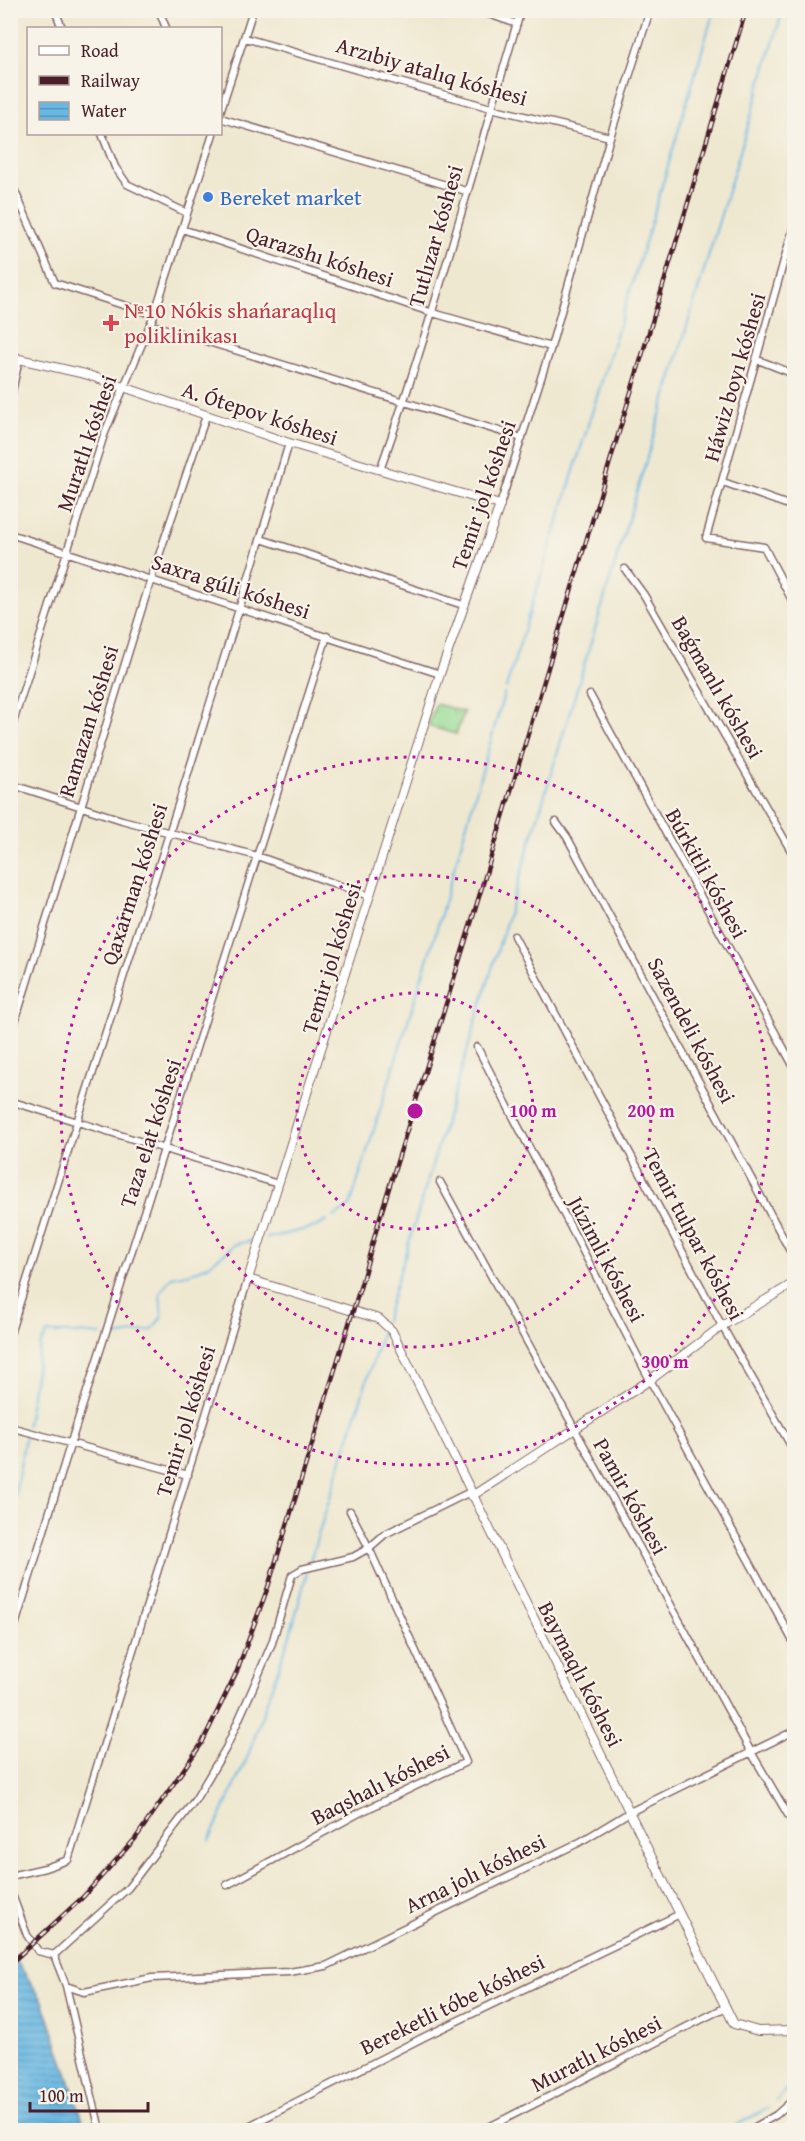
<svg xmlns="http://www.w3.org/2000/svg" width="805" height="2141" viewBox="0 0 805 2141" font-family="'Gentium Book Plus',serif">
<defs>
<pattern id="grass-tufts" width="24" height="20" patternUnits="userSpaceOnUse" patternTransform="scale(1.5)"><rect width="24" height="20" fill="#99de97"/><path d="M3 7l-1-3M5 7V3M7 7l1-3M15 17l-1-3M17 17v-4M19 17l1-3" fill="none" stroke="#85be82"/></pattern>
<pattern id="water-rules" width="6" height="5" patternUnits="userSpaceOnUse" patternTransform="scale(1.5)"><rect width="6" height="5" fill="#68b8e3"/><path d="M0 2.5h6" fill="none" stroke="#5895b8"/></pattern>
</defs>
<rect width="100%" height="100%" fill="#f7f3e8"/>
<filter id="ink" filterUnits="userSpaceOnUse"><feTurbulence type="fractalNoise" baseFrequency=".0167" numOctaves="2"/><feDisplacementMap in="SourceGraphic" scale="12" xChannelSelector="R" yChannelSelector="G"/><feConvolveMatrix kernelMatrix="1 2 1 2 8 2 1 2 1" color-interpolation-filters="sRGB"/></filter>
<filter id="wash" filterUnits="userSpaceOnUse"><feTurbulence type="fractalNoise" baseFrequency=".008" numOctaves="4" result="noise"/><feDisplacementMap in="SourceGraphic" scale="24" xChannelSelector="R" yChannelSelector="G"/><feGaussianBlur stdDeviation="1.35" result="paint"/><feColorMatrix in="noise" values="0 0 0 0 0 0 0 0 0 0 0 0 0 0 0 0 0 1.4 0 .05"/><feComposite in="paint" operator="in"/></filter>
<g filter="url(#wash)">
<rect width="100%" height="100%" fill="#efe8d0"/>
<path fill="url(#grass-tufts)" stroke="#727e61" stroke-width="1.5" d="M436,704L464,712L456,734L428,726Z"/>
<path fill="url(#water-rules)" stroke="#596c87" stroke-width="1.5" d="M10,1947L15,1959L43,2001L86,2130H11Z"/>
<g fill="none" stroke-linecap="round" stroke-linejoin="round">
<path stroke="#68b8e3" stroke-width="2" d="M506,688L652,220L714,10
M334,1217L350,1206L435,935L504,694
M267,1238L316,1227L327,1221
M385,1321L783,10
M109,1337L152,1330L162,1316L160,1293L171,1277L191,1273L209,1265L236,1244L256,1240
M27,1425L40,1345L47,1333H76L101,1335
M10,1509L14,1501L25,1437
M309,1564L384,1326
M209,1841L248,1756L290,1635L307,1573
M777,2101L794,2079
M727,2130L768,2108"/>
</g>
</g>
<g filter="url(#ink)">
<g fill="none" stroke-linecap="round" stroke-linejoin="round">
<g stroke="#846565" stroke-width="9">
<path id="minor" d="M55,10L62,28
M159,10L166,28
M477,10L517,24
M245,38L491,108L610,137
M220,112L253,10
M220,118L466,191
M102,134L115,167L127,184L187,213
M10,180L55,283L154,315
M794,225L706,538L764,547L794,604
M182,229L433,313L551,347
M150,324L522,438
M758,360L794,374
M10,401L19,359
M380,470C434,319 474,164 521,10
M723,482L794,507
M500,505L551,347L610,137L650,10
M10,534L440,674
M261,539L463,605
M625,569L644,595L794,856
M590,695L794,1067
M10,732L104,435L154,315L213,134
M10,784L122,820L257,856L369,896
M556,822L567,837L794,1258
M514,936L722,1326L794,1451
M10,1038L151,579L206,416
M477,1047L650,1380L794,1643
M10,1101L278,1184
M440,1182L751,1752L794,1825
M10,1334C103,1037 201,742 289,443
M10,1427L188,1475
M10,1642L71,1442L327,636
M10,1876L45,1868L68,1860L248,1279
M227,1885L359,1813L466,1762L369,1548L350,1511
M10,1889L27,1935L38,1951L54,1955
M54,1955L128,1888L195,1800L226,1748L252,1690L272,1643L292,1575L302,1569L353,1557L369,1548L385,1534L470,1492
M54,1955L66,1986L100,2130
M66,1986L84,1992L152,1978L289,1972L326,1966L580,1842L630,1812L794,1731
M241,2130L426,2036L680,1914
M483,2130L726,2007
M750,2130L776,2115L794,2099"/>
</g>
<g stroke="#846565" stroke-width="10">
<path id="tertiary" d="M10,353L19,359L85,374L289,443L500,505L440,674L248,1279L379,1319L392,1331L734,2024L758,2031L794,2030
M472,1496L650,1380L722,1326L794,1283"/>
</g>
<use href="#minor" stroke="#fff" stroke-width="6"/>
<use href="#tertiary" stroke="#fff" stroke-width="8"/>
<g stroke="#4a1f2b" stroke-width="4.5">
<path id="rail" d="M10,1964L83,1897L135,1839L202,1743L237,1671L268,1587L360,1288L380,1217L472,920L746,10"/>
</g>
<use href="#rail" stroke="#f7f3e8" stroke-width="2" stroke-dasharray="7" stroke-linecap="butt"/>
</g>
</g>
<g fill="none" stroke="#b5179e" stroke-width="3" stroke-dasharray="3 6">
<circle cx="415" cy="1111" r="118"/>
<circle cx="415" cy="1111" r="236"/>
<circle cx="415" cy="1111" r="354"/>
</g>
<circle fill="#3f7fe0" stroke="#f7f3e8" stroke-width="2" cx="208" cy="197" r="6"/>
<path fill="#e0444e" stroke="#f7f3e8" stroke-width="2" d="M108 314h6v6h6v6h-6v6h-6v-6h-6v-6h6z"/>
<g text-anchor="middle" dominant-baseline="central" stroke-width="4.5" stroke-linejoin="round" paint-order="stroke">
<g font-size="22" fill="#4a1f2b" stroke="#f7f3e8">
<text transform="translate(432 71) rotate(16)">Arzıbiy atalıq kóshesi</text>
<text transform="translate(435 236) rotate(-74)">Tutlızar kóshesi</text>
<text transform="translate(320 256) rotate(18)">Qarazshı kóshesi</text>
<text transform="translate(734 377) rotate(-74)">Háwiz boyı kóshesi</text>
<text transform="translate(260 413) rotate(18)">A. Ótepov kóshesi</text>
<text transform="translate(86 443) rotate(-71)">Muratlı kóshesi</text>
<text transform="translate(483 495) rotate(-71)">Temir jol kóshesi</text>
<text transform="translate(231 586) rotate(18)">Saxra gúli kóshesi</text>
<text transform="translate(718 687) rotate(60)">Baǵmanlı kóshesi</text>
<text transform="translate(88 721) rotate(-73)">Ramazan kóshesi</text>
<text transform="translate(707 873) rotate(61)">Búrkitli kóshesi</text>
<text transform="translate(134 884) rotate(-72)">Qaxarman kóshesi</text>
<text transform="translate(331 958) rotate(-73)">Temir jol kóshesi</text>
<text transform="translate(692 1030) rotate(62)">Sazendeli kóshesi</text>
<text transform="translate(150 1133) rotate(-72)">Taza elat kóshesi</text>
<text transform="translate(694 1234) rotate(62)">Temir tulpar kóshesi</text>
<text transform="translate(607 1259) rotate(62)">Júzimli kóshesi</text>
<text transform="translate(185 1421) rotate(-73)">Temir jol kóshesi</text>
<text transform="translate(631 1496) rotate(61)">Pamir kóshesi</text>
<text transform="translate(581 1674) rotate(63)">Baymaqlı kóshesi</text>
<text transform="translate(380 1784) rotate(-27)">Baqshalı kóshesi</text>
<text transform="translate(475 1873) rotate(-26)">Arna jolı kóshesi</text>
<text transform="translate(452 2004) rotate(-26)">Bereketli tóbe kóshesi</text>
<text transform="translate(596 2053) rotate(-27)">Muratlı kóshesi</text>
</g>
<g font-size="22" fill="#366cbe" stroke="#f7f3e8" text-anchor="start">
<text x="220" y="197">Bereket market</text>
</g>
<g font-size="22" fill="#be3a42" stroke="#f7f3e8" text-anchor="start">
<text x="124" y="310">№10 Nókis shańaraqlıq<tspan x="124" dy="25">poliklinikası</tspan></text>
</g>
</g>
<circle cx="415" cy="1111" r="9" fill="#b5179e" stroke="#f7f3e8" stroke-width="3"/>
<g font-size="18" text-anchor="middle" font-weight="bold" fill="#b5179e" stroke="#f7f3e8" stroke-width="4.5" stroke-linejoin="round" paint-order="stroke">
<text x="533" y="1117">100 m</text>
<text x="651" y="1117">200 m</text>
<text x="665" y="1368">300 m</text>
</g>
<rect width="805" height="2141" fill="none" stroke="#f7f3e8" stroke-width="36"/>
<rect x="27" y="27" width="195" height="108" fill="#f7f3e8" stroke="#b29e9c" stroke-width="1.5"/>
<rect x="39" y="46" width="30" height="9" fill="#ffffff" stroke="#b29e9c" stroke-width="1.5"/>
<text x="81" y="57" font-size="18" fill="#4a1f2b">Road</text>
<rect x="39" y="76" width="30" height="9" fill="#4a1f2b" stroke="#b29e9c" stroke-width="1.5"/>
<text x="81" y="87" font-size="18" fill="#4a1f2b">Railway</text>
<rect x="39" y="102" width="30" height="18" fill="url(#water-rules)" stroke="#b29e9c" stroke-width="1.5"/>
<text x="81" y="117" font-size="18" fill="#4a1f2b">Water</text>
<path d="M30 2102v9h118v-9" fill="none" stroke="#4a1f2b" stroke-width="3"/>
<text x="39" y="2102" font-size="18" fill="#4a1f2b" stroke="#f7f3e8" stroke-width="4.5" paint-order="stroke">100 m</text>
</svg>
